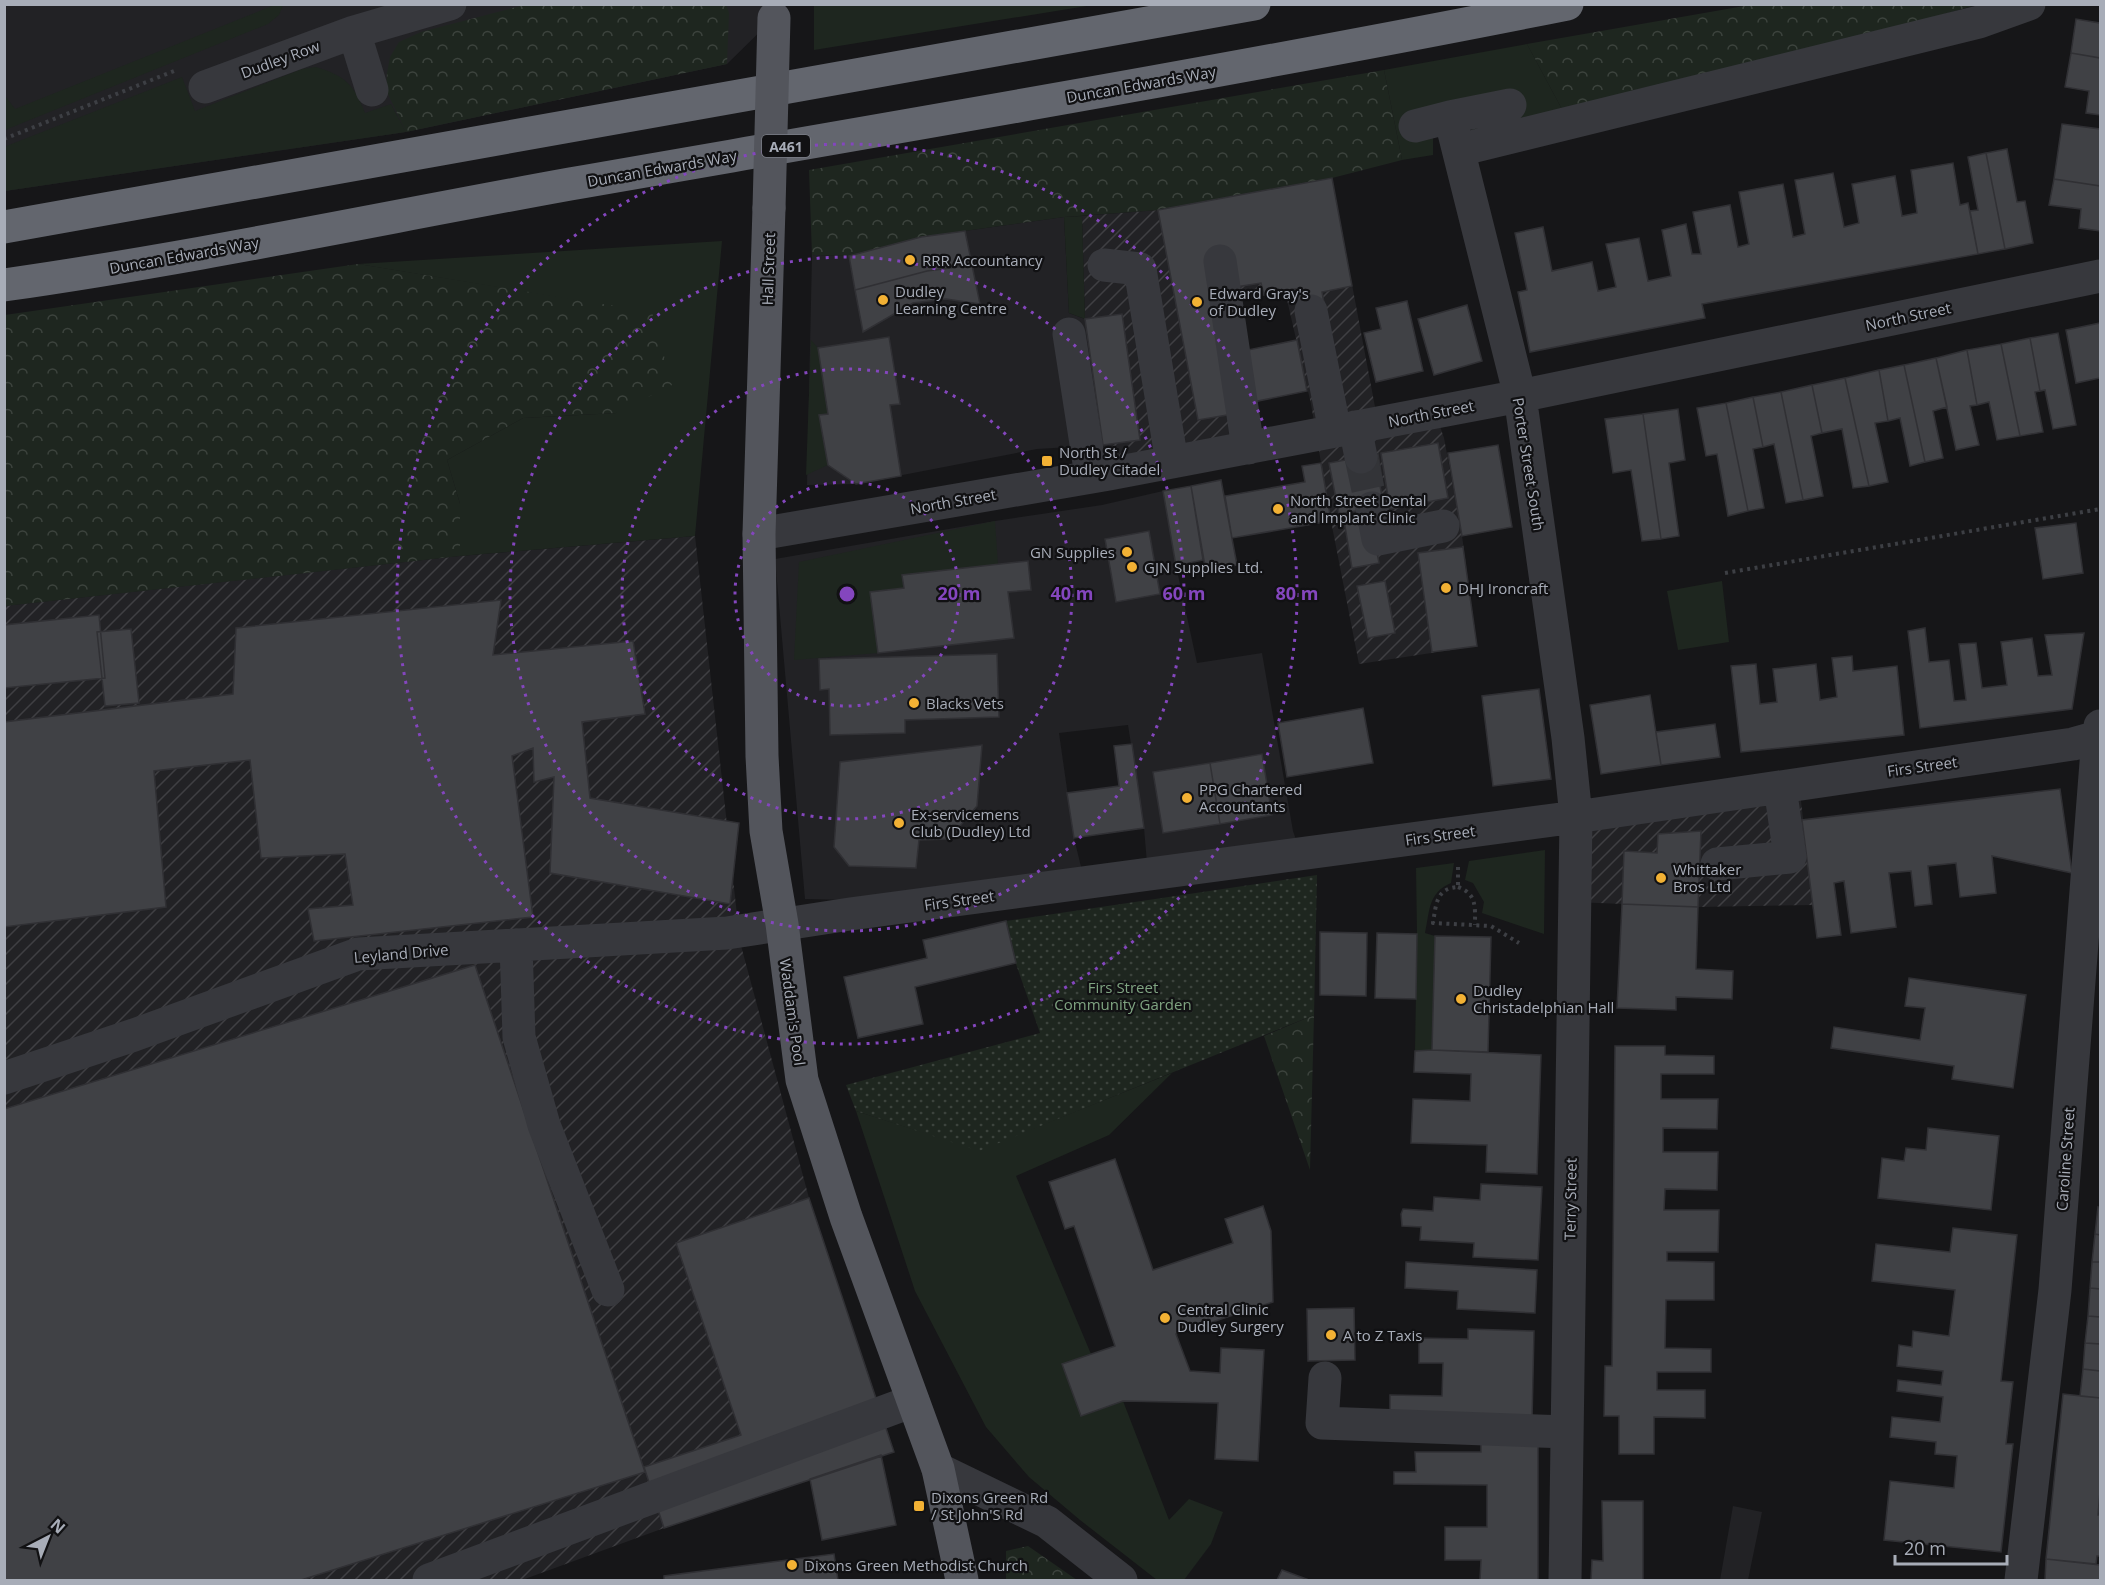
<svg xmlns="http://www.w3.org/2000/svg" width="2105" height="1585" viewBox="0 0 2105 1585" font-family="'Open Sans',sans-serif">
<defs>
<pattern id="industrial-furrows" width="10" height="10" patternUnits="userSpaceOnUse" patternTransform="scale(1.5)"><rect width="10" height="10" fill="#222225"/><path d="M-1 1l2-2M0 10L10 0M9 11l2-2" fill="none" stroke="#3f3f43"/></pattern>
<pattern id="forest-crowns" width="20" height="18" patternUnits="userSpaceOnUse" patternTransform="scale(1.5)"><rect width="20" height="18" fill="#1e261f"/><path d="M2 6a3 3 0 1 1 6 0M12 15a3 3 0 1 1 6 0" fill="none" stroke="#3c433d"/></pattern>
<pattern id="garden-dots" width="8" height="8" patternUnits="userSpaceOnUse" patternTransform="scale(1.5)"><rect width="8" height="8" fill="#1e261f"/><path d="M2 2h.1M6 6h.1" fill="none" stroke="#3c433d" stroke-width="1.8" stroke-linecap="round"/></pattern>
</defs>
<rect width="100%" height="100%" fill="#161618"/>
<path fill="#222225" d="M4,5H775L774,18L727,64L406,132L5,191Z
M1064,217L1069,313L1085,319L1103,445L1037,449L856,484L807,485L812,255L849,256L921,237Z
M1163,491L1176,566L1197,663L1262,653L1293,831L1301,854L1148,875L1144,828L1128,725L1059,733L1074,838L1085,883L942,902L805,899L775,559L995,521L1102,505Z
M1733,1506L1762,1512L1748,1580H1720Z"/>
<path fill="url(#industrial-furrows)" d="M1332,178L1378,423L1435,412L1444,438L1462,536L1477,646L1359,664L1331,521L1311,404L1285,291L1236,301L1248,448L1109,474L1103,445L1085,319L1082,216L1159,210Z
M695,536L740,942L809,1198L894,1452L664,1528L522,1580H5L4,606L460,556Z
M1799,784L1813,905L1698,907L1574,902L1576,817Z"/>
<path fill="#1e261f" d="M277,4L283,5L279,15L268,24L5,130V96L15,109Z
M814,5V4L1093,5L814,50Z
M1527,44L1563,111L1473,135L1472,124L1433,132V155L1402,160L1384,70Z
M316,67C345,76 354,84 365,113L391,104L406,132L5,191L4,147L182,77L195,111L302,69Z
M1082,216L1085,319L1069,313L1064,217Z
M722,241L695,536L460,556V504L447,460L523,418L616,413L652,313L358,264Z
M811,340L818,348L828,414L819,416L828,465L806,475Z
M995,521L998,565L903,576L904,588L871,592L878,653L794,660L799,562Z
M1722,581L1729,642L1678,650L1667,591Z
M1545,850L1544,934L1482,913L1484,902L1473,883L1465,880L1469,861Z
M1454,863L1451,883C1428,893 1430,910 1425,933L1435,936L1432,1050L1415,1051L1417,934L1416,868Z
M1172,1073L1109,1135L1016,1176L1091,1354L1063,1364L1082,1416L1123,1401L1169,1520L1189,1499L1223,1512L1211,1544L1184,1580H1157L1080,1520L1029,1477L986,1427L915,1291L856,1111L979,1150Z"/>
<path fill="url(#forest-crowns)" d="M726,4L729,13L727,64L406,132L386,90L387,73L390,57L399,42L421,32L524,5Z
M1750,5H1976L1902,26L1563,111L1527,44Z
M1384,70L1402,160L1332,178L1159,210L1064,217L921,237L849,256L812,255L809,170Z
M358,264L652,312L672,385L616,413L523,418L447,460L460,504V556L5,606V315Z
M1314,1015L1310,1170L1264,1036Z
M1028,1546L1077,1580H1006V1551Z"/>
<path fill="url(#garden-dots)" d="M1317,875L1314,1015L979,1151L856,1111L846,1085L1040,1033L1016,964L1006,921Z"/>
<path fill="#404145" stroke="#303034" stroke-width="1.5" d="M2100,17V58L2071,53L2076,19L2100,23Z
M2071,53L2100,58V115L2086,113L2089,91L2065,87Z
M2062,124L2100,129V186L2054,179Z
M2007,149L2017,202L2025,201L2033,243L2005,249L1986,153Z
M1986,153L2005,249L1978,254L1970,211L1978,210L1968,157Z
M1953,163L1960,205L1968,203L1978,254L1702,304L1705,318L1530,352L1518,292L1527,290L1515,233L1543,227L1552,271L1592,262L1598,291L1616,287L1606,244L1639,238L1648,281L1671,276L1662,230L1686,224L1692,254H1701L1693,212L1730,205L1738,247L1749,244L1739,192L1783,184L1793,237L1805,234L1795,180L1833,173L1844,227L1859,223L1852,184L1895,176L1902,216L1917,213L1911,170Z
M1332,178L1352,286L1322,292L1325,308L1300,313L1296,289L1264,295L1261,283L1236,287L1239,413L1198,420L1158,210Z
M2054,179L2100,186V231L2079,228L2081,209L2049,205Z
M965,231L972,265L927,271L855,290L849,256L921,237Z
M972,265L980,304L946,299L913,303L863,332L855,290L927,271Z
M1407,301L1423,371L1376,382L1364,333L1381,329L1376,308Z
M1467,305L1482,361L1434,375L1418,319Z
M1122,314L1140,440L1103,445L1085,319Z
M2100,323V378L2076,383L2066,330Z
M2058,333L2076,425L2053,429L2045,390L2040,391L2030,338Z
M889,337L900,404L890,405L901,476L856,484L828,465L819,415L828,414L818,348Z
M2030,338L2040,391L2035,392L2043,432L2020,436L2001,344Z
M1297,340L1307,391L1253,402L1243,351Z
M2001,344L2020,436L1997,440L1989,402L1977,405L1967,350Z
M1967,350L1977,405L1970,406L1979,445L1956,450L1936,358Z
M1936,358L1947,407L1933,411L1943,458L1925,462L1904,365Z
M1904,365L1925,462L1910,466L1900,418L1888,421L1879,370Z
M1879,370L1888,421L1875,423L1888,482L1869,486L1845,378Z
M1845,378L1869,486L1853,488L1842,429L1822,433L1812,385Z
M1812,385L1822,433L1811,436L1823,496L1803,500L1781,392Z
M1781,392L1803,500L1786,503L1774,444L1763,447L1753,397Z
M1753,397L1763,447L1753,449L1764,508L1748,511L1726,403Z
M1726,403L1748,511L1728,516L1717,454L1706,456L1697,408Z
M1678,409L1685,460L1669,463L1679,536L1661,539L1643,414Z
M1643,414L1661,539L1642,541L1631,470L1613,473L1605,419Z
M1438,443L1448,498L1390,509L1381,453Z
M1498,445L1512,527L1462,536L1448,453Z
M1378,454L1383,485L1380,486L1384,506L1339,514L1329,463Z
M1321,463L1331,521L1232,538L1225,496L1305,482L1302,466Z
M1221,480L1237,565L1206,572L1191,486Z
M1191,486L1203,560L1176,566L1163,491Z
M1370,515L1379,563L1352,568L1344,520Z
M2076,523L2083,573L2043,579L2035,528Z
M1149,531L1160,594L1116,602L1105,539Z
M1463,547L1477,646L1432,652L1418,553Z
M1028,561L1031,590L1008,592L1014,638L878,653L870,592L904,588L902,575Z
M1385,581L1395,633L1368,638L1357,586Z
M501,600L493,655L633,641L645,714L582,722L590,798L739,823L730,904L550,873L554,777L534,782L533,748L512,756L533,917L314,941L308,909L353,905L345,854L261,858L250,760L154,771L166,907L4,927V722L233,694L236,628Z
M99,615L105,678L4,688V625Z
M1925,628L1929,662L1949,660L1954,701L1966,700L1959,644L1976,643L1982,688L2007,685L2001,642L2032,638L2038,676L2052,675L2045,635L2084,633L2072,709L1920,728L1908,631Z
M131,629L139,703L105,706L97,632Z
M997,654L999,717L905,720V733L830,735L829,689L820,690L819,659Z
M1852,656L1853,671L1897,666L1904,735L1741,752L1731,666L1756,664L1760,704L1777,702L1773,669L1816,664L1820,700L1837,697L1832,658Z
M1539,689L1551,779L1493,786L1482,696Z
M1650,695L1661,765L1601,774L1590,705Z
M1363,708L1373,763L1287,777L1278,723Z
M1715,724L1720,757L1661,765L1656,732Z
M1132,744L1144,828L1074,838L1067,793L1119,786L1114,746Z
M982,745L977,806L949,839L919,840L916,868L849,866L834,847L840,762Z
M1262,754L1272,815L1220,824L1210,763Z
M1210,763L1220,824L1163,833L1153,772Z
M2060,789L2072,873L1992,856L1996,893L1960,897L1956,863L1928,866L1932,904L1915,906L1911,871L1889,873L1896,927L1851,933L1844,881L1834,883L1841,935L1817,938L1802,820Z
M1701,831L1698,907L1622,904L1624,851L1657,853L1658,834Z
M1622,904L1698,907L1696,969L1733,971L1732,999L1676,997V1010L1617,1008Z
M1006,921L1016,963L915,987L923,1024L858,1038L844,977L927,958L923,940Z
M1320,932L1367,933L1366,996L1320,995Z
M1377,933L1417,934L1416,999L1375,998Z
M1435,936L1491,937L1488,1052L1432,1050Z
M475,965L645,1472L301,1580H4V1109Z
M1909,978L2026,995L2013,1088L1952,1079L1954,1066L1831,1048L1834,1027L1920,1040L1925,1008L1905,1006Z
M1615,1046H1665V1055L1714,1056V1074H1661V1099H1718L1717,1129L1663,1128V1152H1718L1717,1190L1665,1189L1664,1210H1719L1718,1252H1667V1261L1714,1262V1300H1666L1665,1348L1711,1349V1372H1657V1390H1705V1418L1654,1417V1454H1619V1416H1604L1605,1366H1612Z
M1432,1050L1541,1055L1537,1174L1486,1172L1487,1145L1411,1143L1413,1099L1470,1101L1471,1074L1414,1072L1415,1051Z
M1928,1128L1999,1136L1991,1210L1878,1198L1882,1158L1904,1161L1906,1148L1926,1150Z
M1115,1159L1153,1270L1233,1243L1225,1219L1263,1206L1271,1231L1273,1302L1176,1334L1190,1371L1220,1373L1221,1348L1264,1350L1258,1461L1215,1459L1218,1403L1123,1401L1081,1416L1062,1364L1115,1346L1074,1226L1065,1229L1049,1182Z
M1481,1184L1542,1187L1538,1260L1473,1257L1474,1243L1420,1240L1421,1227L1402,1226L1401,1214L1403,1209L1433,1211L1434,1197L1480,1200Z
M809,1198L894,1452L664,1528L644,1467L741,1435L676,1243Z
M2098,1207L2100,1208V1235L2095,1234Z
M1953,1228L2017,1235L2001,1381L2013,1382L2006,1444H2013L2001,1552L1884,1540L1890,1481L1954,1488L1957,1456L1935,1454L1936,1442L1890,1437L1892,1417L1940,1422L1943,1397L1897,1391L1898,1380L1941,1385L1943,1371L1897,1366L1899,1345L1912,1347L1913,1331L1949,1336L1955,1290L1872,1281L1876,1244L1950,1252Z
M2095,1234L2100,1235V1262H2092Z
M1406,1262L1537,1270L1535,1313L1457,1309L1458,1291L1405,1288Z
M2092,1262H2100V1289L2090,1288Z
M2090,1288L2100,1289V1317L2088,1316Z
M1354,1308L1355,1360L1308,1361L1307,1309Z
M2088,1316L2100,1317V1344L2085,1343Z
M1468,1329L1534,1331L1532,1421L1390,1417V1395L1442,1396L1443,1363H1419V1338L1468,1339Z
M2085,1343L2100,1344V1371L2083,1369Z
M2083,1369L2100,1371V1398L2080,1396Z
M2063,1394L2100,1398V1492L2098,1515H2100V1556H2097L2096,1564L2046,1559Z
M1481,1442L1538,1443V1580H1480L1481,1560H1445V1527H1487V1485L1394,1484V1472H1416L1415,1452H1481Z
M881,1455L896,1525L822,1540L810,1479Z
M1602,1501H1643V1580H1591L1592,1560L1603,1561Z
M834,1554L838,1580H664V1576Z
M2046,1559L2100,1565V1580H2045Z
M1282,1570L1309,1580H1277Z"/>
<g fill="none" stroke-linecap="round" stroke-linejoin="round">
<path stroke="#333438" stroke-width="33" stroke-dasharray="33 16" stroke-linecap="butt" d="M1361,457L1372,508"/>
<path stroke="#3d3f44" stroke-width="4" stroke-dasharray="3 4.5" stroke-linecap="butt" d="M4,139L174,71
M1725,573L2100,509
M1458,867V887C1436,888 1436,905 1433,923L1491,926L1519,943
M1458,887C1477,894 1475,907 1475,925"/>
<path stroke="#37383d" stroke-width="33" d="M354,32L372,90
M205,87L354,32L450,4
M1450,117L1520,396L1568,738L1576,817L1565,1580
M1415,126L1450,117L1510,105
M1459,150L1979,22L2029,4
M1220,261L1248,448
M1104,265L1140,269L1172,462
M1311,311L1335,431
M1069,334L1091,476
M1355,427L1361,457
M1372,508L1378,539L1443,526
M759,534L1109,474L1520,396L2100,276
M1717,864L1790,857L1780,787
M516,945L519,1037L544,1125L608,1290
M4,1078L134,1035L358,954L727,933L850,914L1576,817L2073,744L2098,737
M1325,1378L1322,1423L1567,1432
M938,1469L1047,1522L1121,1580
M429,1580L913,1401
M2021,1580L2055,1290L2098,737L2100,726"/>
<path stroke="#53555c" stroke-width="33" d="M769,208L759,534L762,756L766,831L782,924L802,1080L846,1217L938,1469L962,1580"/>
<path stroke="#63666e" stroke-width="33" d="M4,227L1254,4
M4,285C194,258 382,218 570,184C903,126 1236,70 1567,4"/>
<path stroke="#53555c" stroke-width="33" d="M769,208L774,18"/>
</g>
<g fill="none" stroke="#8446be" stroke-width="3" stroke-dasharray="3 6">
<circle cx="847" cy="594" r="112"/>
<circle cx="847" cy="594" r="225"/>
<circle cx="847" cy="594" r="337"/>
<circle cx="847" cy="594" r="450"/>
</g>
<g fill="#f2b134" stroke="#111113" stroke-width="2">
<circle cx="910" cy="260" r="6"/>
<circle cx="883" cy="300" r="6"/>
<circle cx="1197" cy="302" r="6"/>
<rect x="1041" y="455" width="12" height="12" rx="3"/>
<circle cx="1278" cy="509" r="6"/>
<circle cx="1127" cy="552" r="6"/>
<circle cx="1132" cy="567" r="6"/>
<circle cx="1446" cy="588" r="6"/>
<circle cx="914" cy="703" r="6"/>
<circle cx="1187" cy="798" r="6"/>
<circle cx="899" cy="823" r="6"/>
<circle cx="1661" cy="878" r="6"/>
<circle cx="1461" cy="999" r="6"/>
<circle cx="1165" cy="1318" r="6"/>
<circle cx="1331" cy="1335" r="6"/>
<rect x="913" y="1500" width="12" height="12" rx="3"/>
<circle cx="792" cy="1565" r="6"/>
</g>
<g text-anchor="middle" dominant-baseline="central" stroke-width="4.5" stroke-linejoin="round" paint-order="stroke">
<rect fill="#111113" stroke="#7b7e86" stroke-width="1.5" x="762" y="135" width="48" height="22" rx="4.5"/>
<g font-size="14" font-weight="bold" fill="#a8adb8">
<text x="786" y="146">A461</text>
</g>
<g font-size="15" fill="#a8adb8" stroke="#111113">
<text transform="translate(280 59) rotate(-20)">Dudley Row</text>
<text transform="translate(1141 84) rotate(-10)">Duncan Edwards Way</text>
<text transform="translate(662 168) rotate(-10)">Duncan Edwards Way</text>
<text transform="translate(184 255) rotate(-10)">Duncan Edwards Way</text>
<text transform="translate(768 269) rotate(-88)">Hall Street</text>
<text transform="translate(1908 316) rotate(-12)">North Street</text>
<text transform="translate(1431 413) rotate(-11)">North Street</text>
<text transform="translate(1529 464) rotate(81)">Porter Street South</text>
<text transform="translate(953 501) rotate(-10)">North Street</text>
<text transform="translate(1922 766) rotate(-8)">Firs Street</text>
<text transform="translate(1440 835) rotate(-8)">Firs Street</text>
<text transform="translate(959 900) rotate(-8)">Firs Street</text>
<text transform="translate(401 953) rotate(-5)">Leyland Drive</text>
<text transform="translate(793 1012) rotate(82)">Waddam's Pool</text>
<text transform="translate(2065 1159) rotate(-86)">Caroline Street</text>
<text transform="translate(1570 1199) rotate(-89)">Terry Street</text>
</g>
<g font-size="15" fill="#a8adb8" stroke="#111113" text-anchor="start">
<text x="922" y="260">RRR Accountancy</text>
<text x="895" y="291">Dudley<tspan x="895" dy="17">Learning Centre</tspan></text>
<text x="1209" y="293">Edward Gray's<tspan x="1209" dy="17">of Dudley</tspan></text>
<text x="1059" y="452">North St /<tspan x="1059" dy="17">Dudley Citadel</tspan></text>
<text x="1290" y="500">North Street Dental<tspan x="1290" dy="17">and Implant Clinic</tspan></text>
<text x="1115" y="552" text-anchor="end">GN Supplies</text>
<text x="1144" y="567">GJN Supplies Ltd.</text>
<text x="1458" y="588">DHJ Ironcraft</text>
<text x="926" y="703">Blacks Vets</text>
<text x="1199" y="789">PPG Chartered<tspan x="1199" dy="17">Accountants</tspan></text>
<text x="911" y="814">Ex-servicemens<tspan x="911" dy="17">Club (Dudley) Ltd</tspan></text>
<text x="1673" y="869">Whittaker<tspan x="1673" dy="17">Bros Ltd</tspan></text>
<text x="1473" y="990">Dudley<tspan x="1473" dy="17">Christadelphian Hall</tspan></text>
<text x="1177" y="1309">Central Clinic<tspan x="1177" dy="17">Dudley Surgery</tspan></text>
<text x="1343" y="1335">A to Z Taxis</text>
<text x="931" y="1497">Dixons Green Rd<tspan x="931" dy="17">/ St John'S Rd</tspan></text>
<text x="804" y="1565">Dixons Green Methodist Church</text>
</g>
<g font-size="15" fill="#7fa381" stroke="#111113">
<text x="1123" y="987">Firs Street<tspan x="1123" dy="17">Community Garden</tspan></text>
</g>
</g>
<circle cx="847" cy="594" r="9" fill="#8446be" stroke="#111113" stroke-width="3"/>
<g font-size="18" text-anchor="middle" font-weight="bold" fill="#8446be" stroke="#111113" stroke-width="4.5" stroke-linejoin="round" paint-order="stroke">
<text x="959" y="600">20 m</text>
<text x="1072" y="600">40 m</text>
<text x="1184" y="600">60 m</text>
<text x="1297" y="600">80 m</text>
</g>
<rect width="2105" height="1585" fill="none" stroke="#a8adb8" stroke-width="12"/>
<g transform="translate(48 1537) rotate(42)" stroke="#111113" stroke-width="4.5" paint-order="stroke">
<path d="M0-4.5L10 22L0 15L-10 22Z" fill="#a8adb8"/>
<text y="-9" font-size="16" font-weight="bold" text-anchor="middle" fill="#a8adb8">N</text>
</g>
<path d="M1895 1555v9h112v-9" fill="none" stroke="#a8adb8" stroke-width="3"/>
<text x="1904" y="1555" font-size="18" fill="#a8adb8" stroke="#111113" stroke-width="4.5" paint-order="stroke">20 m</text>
</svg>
